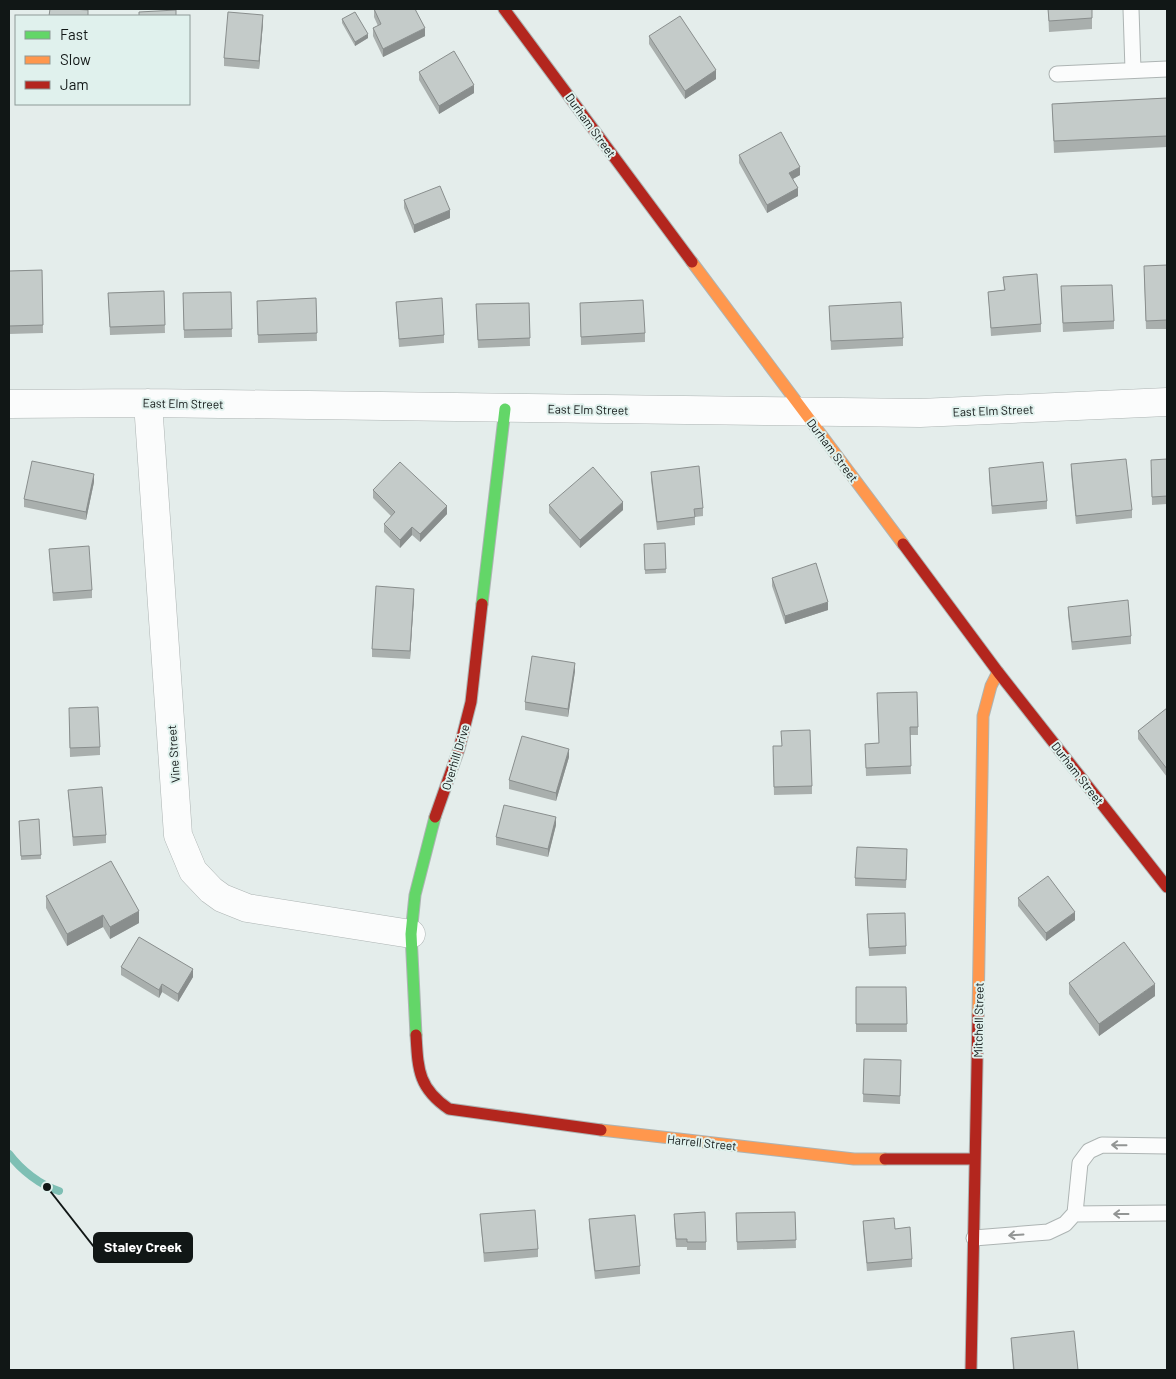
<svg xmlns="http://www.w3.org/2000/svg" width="1176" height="1379" viewBox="0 0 1176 1379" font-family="Barlow,sans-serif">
<rect width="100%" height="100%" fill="#e4edeb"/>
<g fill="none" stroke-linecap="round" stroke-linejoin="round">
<path stroke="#7ebfb4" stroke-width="8" d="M9,1154C21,1170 40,1185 59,1191"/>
<g stroke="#adb4b3" stroke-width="17">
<path id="lane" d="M1131,9L1133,70
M1057,74L1167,69
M1074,1214L1167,1213
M974,1238L1048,1232L1065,1224L1075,1213L1080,1163L1089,1151L1102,1145L1167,1146"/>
</g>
<g stroke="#adb4b3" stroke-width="29">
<path id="street" d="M148,403L178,835L193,871L211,890L222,898L247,908L411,934
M9,404L148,403L920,413L1167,402"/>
</g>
<g stroke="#adb4b3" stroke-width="13">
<path id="fast" d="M482,604L505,409
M416,1035L411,934L415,895L435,817"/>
</g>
<g stroke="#adb4b3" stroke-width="13">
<path id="slow" d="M692,262L903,544
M978,1015L983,716L991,686L998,672
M601,1130L854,1159H885"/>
</g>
<g stroke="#adb4b3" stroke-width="13">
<path id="jam" d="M504,9L692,262
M903,544L998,672L1167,887
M435,817L459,749L471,702L482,604
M416,1035C418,1069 418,1088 449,1109L601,1130
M885,1159H975
M971,1370L978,1015"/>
</g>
<use href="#lane" stroke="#fbfcfc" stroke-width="15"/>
<use href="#street" stroke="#fbfcfc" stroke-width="28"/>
<use href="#fast" stroke="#63d668" stroke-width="11"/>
<use href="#slow" stroke="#ff974d" stroke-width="11"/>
<use href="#jam" stroke="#b3261e" stroke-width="11"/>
</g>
<path fill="#a9afad" d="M374,9L425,36L383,57L373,36V28L378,26L374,17Z
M1048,9H1092V29L1049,32Z
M342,19L368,38L355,46L342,23Z
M263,23L259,69L224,66V58Z
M649,36L716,79L685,99L649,44Z
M419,72L474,93L439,114L419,80Z
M1167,98V147L1054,153L1052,104Z
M739,155L800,175L793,179L798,196L767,213L739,163Z
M404,200L450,218L414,233L404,208Z
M1167,265V329H1146L1144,274Z
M42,270L43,333L9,334V271Z
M1003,277L1041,324V332L991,336L988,292L1004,290Z
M164,291L165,333L110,335L108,293Z
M231,292L232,337L184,338L183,293Z
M1061,294L1114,321V329L1063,332Z
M316,298L317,341L258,343L257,301Z
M396,302L444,335V343L399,347Z
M529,303L530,346L478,348L476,304Z
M580,303L645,333V342L581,345Z
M829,306L903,338V346L831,350Z
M1167,459V504L1152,505L1151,468Z
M1071,464L1132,510V518L1076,524L1071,473Z
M989,468L1047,501V509L992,514L989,476Z
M651,472L703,508V516L695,517V525L657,530L651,480Z
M94,482L86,520L24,507V499Z
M373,490L447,514L420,542L412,535L400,548L384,532V524L391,516L373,498Z
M549,505L623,510L580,548L549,513Z
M665,543L666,573L645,574L644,544Z
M49,549L92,590V598L53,601Z
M772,578L828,610L785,624L772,586Z
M414,597L410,659L372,657V649Z
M1068,607L1131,636V644L1072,650L1068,615Z
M575,671L568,717L525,710V702Z
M877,701L918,727V735H910L911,774L866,776L865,744L879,743Z
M1167,708V777L1138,739V731Z
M69,716L100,747V755L70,757Z
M773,754L812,786V794L774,795Z
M569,757L556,801L509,789V780Z
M68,790L106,835V843L73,846Z
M39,819L41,859L21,860L19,821Z
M556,825L548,857L496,845V837Z
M907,857L906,888L855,886V878Z
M46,896L139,923L110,939L103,927L67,946L46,908Z
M1018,898L1075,920L1046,941L1018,906Z
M867,914L906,946V954L869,956Z
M121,967L193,977L178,1002L162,992L159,998L121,975Z
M1069,983L1155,996L1099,1036L1069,994Z
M856,987H906L907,1032H856Z
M864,1059L901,1060L900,1104L863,1102Z
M795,1212L796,1248L737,1250L736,1213Z
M480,1214L538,1249V1257L484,1262Z
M589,1219L640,1266V1274L595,1279L589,1227Z
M863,1221L895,1229L912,1259V1267L867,1271L863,1229Z
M674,1222L706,1242V1250H687V1247H676Z
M1011,1338L1078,1370H1013Z"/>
<path fill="#898e8d" d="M263,15V23L259,69V61Z
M425,28V36L383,57V49Z
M368,34V38L355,46V42Z
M716,70V79L685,99V91Z
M474,85V93L439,114V106Z
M800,167V175L789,181V173Z
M798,188V196L767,213V205Z
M450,210V218L414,233V225Z
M94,474V482L86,520V512Z
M623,502V510L580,548V540Z
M447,506V514L420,542V534Z
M412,527V535L400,548V540Z
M414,589V597L410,659V651Z
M828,602V610L785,624V616Z
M575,663V671L568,717V709Z
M569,749V757L556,801V793Z
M556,817V825L548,857V849Z
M139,911V923L110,939V927Z
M1075,912V920L1046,941V933Z
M103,915V927L67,946V934Z
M193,969V977L178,1002V994Z
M162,984V992L159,998V990Z
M1155,984V996L1099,1036V1024Z"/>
<path fill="#c4cbc9" stroke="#898e8d" d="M50,9H72L88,10V16H49Z
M374,9H415L425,28L383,49L373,28L381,24Z
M1048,9H1092V18L1049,21Z
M176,10V16H139V12Z
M228,12L263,15L259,61L224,58Z
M355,12L368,34L355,42L342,19Z
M680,16L716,70L685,91L649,36Z
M454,51L474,85L439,106L419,72Z
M1167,98V136L1054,141L1052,104Z
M781,132L800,167L789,173L798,188L767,205L739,155Z
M440,186L450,210L414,225L404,200Z
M1167,265V320L1146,321L1144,266Z
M42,270L43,325L9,326V271Z
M1037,274L1041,324L991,328L988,292L1005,290L1003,277Z
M1112,285L1114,321L1063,323L1061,286Z
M164,291L165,325L110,327L108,293Z
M231,292L232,329L184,330L183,293Z
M316,298L317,333L258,335L257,301Z
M442,298L444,335L399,339L396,302Z
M643,300L645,333L581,337L580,303Z
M901,302L903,338L831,341L829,306Z
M529,303L530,338L478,340L476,304Z
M1126,459L1132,510L1076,516L1071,464Z
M1167,459V496L1152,497L1151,460Z
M32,461L94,474L86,512L24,499Z
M400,462L447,506L420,534L412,527L400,540L384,524L395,512L373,490Z
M1043,462L1047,501L992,506L989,468Z
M699,466L703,508L694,509L695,517L657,522L651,472Z
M593,467L623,502L580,540L549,505Z
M665,543L666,569L645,570L644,544Z
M89,546L92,590L53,593L49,549Z
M816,563L828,602L785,616L772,578Z
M376,586L414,589L410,651L372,649Z
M1128,600L1131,636L1072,642L1068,607Z
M532,656L575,663L568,709L525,702Z
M917,692L918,727H910L911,766L866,768L865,744L879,743L877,693Z
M98,707L100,747L70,748L69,708Z
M1167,708V769L1138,731Z
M810,730L812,786L774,787L773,746H782L781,731Z
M522,736L569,749L556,793L509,780Z
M102,787L106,835L73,837L68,790Z
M504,805L556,817L548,849L496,837Z
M39,819L41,855L21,856L19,821Z
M857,847L907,849L906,880L855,878Z
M111,861L139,911L110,927L103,915L67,934L46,896Z
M1048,876L1075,912L1046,933L1018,898Z
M905,913L906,946L869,948L867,914Z
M139,937L193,969L178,994L162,984L159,990L121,967Z
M1124,942L1155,984L1099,1024L1069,983Z
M856,987H906L907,1024H856Z
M864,1059L901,1060L900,1096L863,1094Z
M535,1210L538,1249L484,1253L480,1214Z
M705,1212L706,1242H687V1239H676L674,1214Z
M795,1212L796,1240L737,1242L736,1213Z
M635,1215L640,1266L595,1271L589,1219Z
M894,1218L895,1229L910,1227L912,1259L867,1263L863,1221Z
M1074,1331L1078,1370H1014L1011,1338Z"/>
<defs><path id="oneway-shaft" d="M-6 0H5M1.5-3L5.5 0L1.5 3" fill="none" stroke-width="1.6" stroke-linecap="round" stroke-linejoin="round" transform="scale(1.25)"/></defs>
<g stroke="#929594">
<use href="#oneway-shaft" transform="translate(1119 1145) rotate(-179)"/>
<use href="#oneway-shaft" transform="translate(1121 1214) rotate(180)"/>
<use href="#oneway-shaft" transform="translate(1016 1235) rotate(176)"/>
</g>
<g text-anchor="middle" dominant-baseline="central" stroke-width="4" stroke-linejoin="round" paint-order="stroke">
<g font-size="12" fill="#111716" stroke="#e0f1ed">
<text transform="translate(591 125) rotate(54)">Durham Street</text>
<text transform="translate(183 403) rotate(1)">East Elm Street</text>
<text transform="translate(588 409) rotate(1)">East Elm Street</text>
<text transform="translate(993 410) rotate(-2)">East Elm Street</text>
<text transform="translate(833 450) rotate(53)">Durham Street</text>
<text transform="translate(173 754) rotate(-94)">Vine Street</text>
<text transform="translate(455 757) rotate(-73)">Overhill Drive</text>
<text transform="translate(1078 773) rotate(52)">Durham Street</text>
<text transform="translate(978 1020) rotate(-89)">Mitchell Street</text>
<text transform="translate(702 1142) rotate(6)">Harrell Street</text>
</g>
</g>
<path fill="none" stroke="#111716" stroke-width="2" d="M47 1187L94 1247"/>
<circle fill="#111716" stroke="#e0f1ed" stroke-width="2" cx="47" cy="1187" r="5"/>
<rect fill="#111716" stroke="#111716" stroke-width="2" x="94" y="1233" width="98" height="29" rx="5"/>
<g font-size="14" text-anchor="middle" font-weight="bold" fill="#fff">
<text x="143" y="1252">Staley Creek</text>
</g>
<rect width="1176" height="1379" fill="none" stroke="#111716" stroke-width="20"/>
<rect x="15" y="15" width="175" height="90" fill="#e0f1ed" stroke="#8d9a97"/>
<rect x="25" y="31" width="25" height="8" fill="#63d668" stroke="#8d9a97"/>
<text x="60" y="40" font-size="15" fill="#111716">Fast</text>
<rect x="25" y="56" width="25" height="8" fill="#ff974d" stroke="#8d9a97"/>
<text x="60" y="65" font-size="15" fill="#111716">Slow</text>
<rect x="25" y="81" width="25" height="8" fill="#b3261e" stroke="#8d9a97"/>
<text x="60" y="90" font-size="15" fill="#111716">Jam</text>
</svg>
